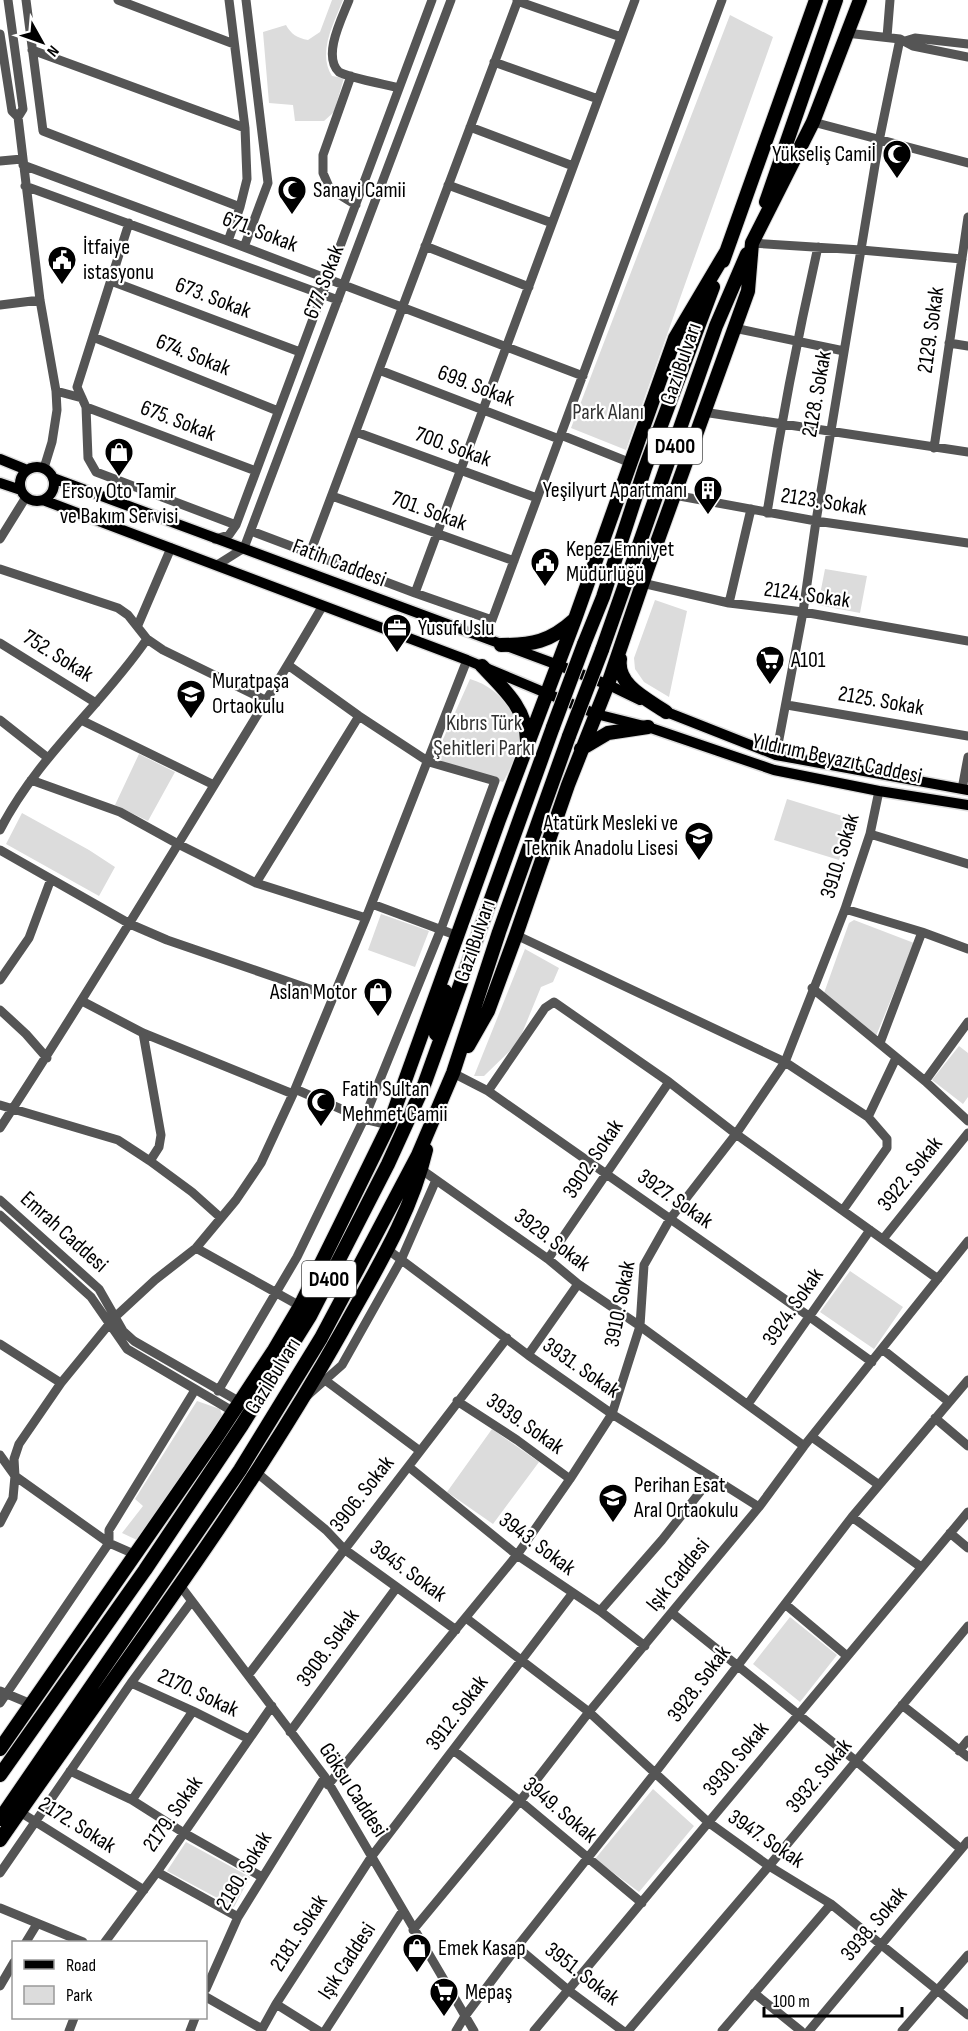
<svg xmlns="http://www.w3.org/2000/svg" width="968" height="2031" viewBox="0 0 968 2031" font-family="'Sofia Sans Condensed',sans-serif">
<rect width="100%" height="100%" fill="#fff"/>
<path fill="#dcdcdc" d="M332,0H343C334,23 317,53 332,76L344,78L334,112L324,121H295L293,105L269,103L263,32L286,25C291,34 297,38 308,40L320,32Z
M730,15L773,37L626,450L571,428Z
M825,569L867,576L860,613L818,605Z
M655,600L687,611L669,697L644,682L635,669L634,658Z
M470,679C490,685 504,697 514,717C516,720 519,725 520,729C522,742 510,771 503,782L445,764L436,755Z
M139,754L175,772L148,821L115,805Z
M787,799L852,819L839,860L774,840Z
M22,813L89,850L115,867L99,896L6,844Z
M381,914L429,931L415,967L368,950Z
M854,920L914,943L876,1036L824,993L849,923Z
M525,949L559,968L553,982L541,987L518,1043L484,1076H474Z
M959,1046L968,1053V1097L963,1104L932,1080Z
M850,1271L903,1307L874,1349L820,1312Z
M197,1401L220,1409L224,1421L137,1540L122,1533L143,1506L135,1499Z
M492,1429L539,1462L493,1524L447,1492Z
M790,1617L837,1655L800,1702L753,1664Z
M653,1789L694,1826L639,1892L595,1859Z
M186,1842L250,1877L234,1907L167,1871Z"/>
<g fill="none" stroke-linecap="round" stroke-linejoin="round">
<g stroke="#dbdbdb" stroke-width="13">
<path id="major" d="M0,459L27,470
M20 484a17 17 0 1 1 34 0a17 17 0 1 1-34 0Z
M53,478L558,665L611,686L640,700
M0,483L21,490
M43,500L467,660L596,714L648,727L774,770L879,791L968,805
M659,709L776,755L968,790"/>
</g>
<g stroke="#dbdbdb" stroke-width="16">
<path id="highway" d="M766,202L836,0
M723,261L816,0
M584,644L603,597L645,468L713,287
M501,645C532,645 550,642 574,620
M602,650L716,326L747,254
M620,659C616,685 647,699 666,712
M482,666C503,688 527,709 527,741
M581,749L608,733L648,727
M436,1034L445,991
M468,1046L488,1011L516,935L568,785L608,684L647,570L748,291L752,243L813,122L860,0
M0,1749L216,1438L274,1350L300,1306L339,1227L389,1125L499,820L575,619L675,338L726,252
M0,1775L145,1570L242,1425L310,1316L388,1164L424,1085L553,727
M0,1819L240,1470L321,1338L371,1244L418,1155L453,1073L499,932L569,736
M0,1840C116,1672 242,1509 342,1331C374,1273 411,1215 426,1150"/>
</g>
<path stroke="#555" stroke-width="9" d="M8,0L23,109L18,117
M26,0L43,131L240,207
M118,0L234,44
M349,0C342,18 322,56 339,72C346,77 388,85 399,88
M517,1L621,37
M846,33L900,39L913,46L968,57
M0,34L12,111L18,117L40,300L56,391L57,410L52,442L44,468
M887,37L890,0
M905,41L915,38L968,44
M32,50L245,128
M494,62L598,99
M351,76L323,155V173L330,189L356,205
M813,122L968,163
M470,127L573,166
M0,161L22,159
M23,165L228,241L583,376
M448,185L552,223
M25,186L338,300
M129,223L77,387L86,407L88,458L96,472L236,525
M228,241L240,207L247,179L245,128L229,0
M752,243L861,250L962,259
M425,246L529,287
M244,247L268,183L246,0
M111,281L300,352
M0,305L40,300
M734,328L844,351
M93,337L278,411
M949,343L968,346
M379,370L559,439
M56,391L82,398
M86,407L256,471
M703,412L968,452
M356,432L537,498
M561,435L631,463
M934,448L968,217
M674,495L816,521L968,543
M332,496L514,561
M767,513C781,423 798,335 818,247
M251,531L415,593L492,620L722,0
M0,539L26,497
M215,539L229,535L236,525L432,0
M310,553L518,0
M217,565L244,548L451,0
M0,569L118,608L128,615L147,639L163,650L267,701
M642,583L729,603L803,612L968,641
M415,593L635,0
M729,603L751,509
M138,625L171,548
M0,643L96,703
M787,705L968,736
M0,720L48,758
M81,720L214,785
M776,755L803,612L816,521L879,141L900,39
M31,780L120,812L178,844L256,883L366,918
M962,789L968,757
M0,830C37,757 102,705 147,639
M870,834L968,864
M0,850L130,924L167,940L333,997
M256,883L359,716
M372,904L458,936
M845,909L922,932L968,949
M516,935L785,1062L868,1117
M0,980L29,938L51,879
M812,988L925,1081L968,1121
M82,1001L143,1033L293,1094
M0,1010L26,1034L47,1058
M143,1033L161,1135L159,1147L150,1161
M880,1043L922,932
M453,1073L488,1091L810,1317L872,1362
M925,1081L968,1022
M295,1089L364,1119L389,1125
M488,1091L545,1008L554,1002L669,1082L736,1134L938,1279
M0,1105L118,1140L150,1161L192,1192L221,1218
M0,1128C65,1029 126,929 188,828C233,754 279,681 322,607
M422,1170L548,1259L578,1284L640,1326L804,1446
M0,1200L99,1289L123,1331L134,1341L240,1402
M843,1210L887,1148V1139L868,1117L896,1058
M0,1215L91,1297L127,1349L234,1412
M883,1239L968,1133
M196,1248L300,1306
M387,1249L528,1355L612,1414L759,1507
M548,1259L669,1082
M0,1344L61,1383
M882,1349L949,1402
M528,1355L578,1284
M325,1380L420,1451
M218,1391L297,1257L364,1119L441,929L495,781L429,762L359,716L288,665
M307,1396L342,1365L401,1260L436,1180
M457,1401L517,1440L570,1479
M748,1404L870,1230
M935,1418L968,1446
M812,1437L879,1485
M0,1455L15,1476L109,1543L134,1554
M409,1467L517,1555L600,1611L645,1646
M256,1472L326,1530L344,1549L456,1630
M852,1517L921,1567
M0,1523L13,1498L15,1476L14,1459L19,1444L61,1383L115,1317L155,1280L196,1248L236,1200L261,1163L293,1094L366,918L467,660
M950,1533L968,1548
M179,1584L325,1777L474,2031
M785,1604L847,1656
M600,1611L662,1540L712,1477
M672,1613L856,1761L961,1849
M466,1618L589,1712L708,1822L769,1866L831,1904L968,2015
M249,1674L507,1338
M131,1683L193,1711L249,1739
M0,1691L31,1704
M0,1703L109,1543V1530L195,1390
M902,1705L968,1757
M290,1732L397,1587
M453,1750L520,1801L642,1903
M959,1751L968,1740
M70,1771L132,1800L184,1833L262,1877
M328,1785L517,1555L570,1479L612,1414L640,1326L644,1265L670,1219L736,1134L785,1062L845,909L870,834L879,791
M132,1800L193,1711
M20,1812L144,1890
M157,1872L238,1917
M0,1873L131,1683L191,1602
M0,1908L83,1942
M413,1930L520,1801L589,1712L759,1507L804,1446L968,1241
M26,1942L37,1924
M105,1942L157,1872L272,1706
M517,1947L568,1990L623,2031
M0,1986L14,1962
M206,1989L238,1917L325,1777
M754,1993L801,2031
M206,1997L262,2029
M276,2004L319,2031
M69,2031L74,2018
M190,2031L195,2018
M261,2031L276,2004L372,1856L572,1594
M325,2031L402,1912
M456,2031L465,2016L517,1947L655,1773L852,1517L968,1380
M534,2031L968,1512
M628,2031L769,1866L968,1626
M722,2031L831,1904
M809,2031L968,1841
M902,2031L968,1955"/>
<use href="#major" stroke="#000" stroke-width="10"/>
<use href="#highway" stroke="#000" stroke-width="14"/>
<g stroke="#dbdbdb" stroke-width="16" stroke-linecap="butt">
<path id="highway-bridge" d="M553,727L584,644
M569,736L602,650"/>
</g>
<use href="#highway-bridge" stroke="#000" stroke-width="14"/>
</g>
<defs>
<g id="mosque-pin" transform="scale(1.5)"><path d="M0 17L-7.5 6A9.5 9.5 0 1 1 7.5 6Z" fill="#000" stroke="#fff"/><path d="M3.5-4.9A6 6 0 1 0 3.5 4.9A5 5 0 1 1 3.5-4.9Z" fill="#fff"/></g>
<g id="civic-pin" transform="scale(1.5)"><path d="M0 17L-7.5 6A9.5 9.5 0 1 1 7.5 6Z" fill="#000" stroke="#fff"/><path d="M-.6-6.5H3V-4.5H.6V-3L4-1V1h2V6H-6V1h2V-1L-.6-3ZM-1.2 2.5V6h2.4V2.5Z" fill="#fff"/></g>
<g id="shop-pin" transform="scale(1.5)"><path d="M0 17L-7.5 6A9.5 9.5 0 1 1 7.5 6Z" fill="#000" stroke="#fff"/><path d="M-5-2.5h2.3a2.7 3.5 0 0 1 5.4 0H5L5.5 6h-11ZM-1.5-2.5h3a1.5 2.3 0 0 0-3 0Z" fill="#fff"/></g>
<g id="building-pin" transform="scale(1.5)"><path d="M0 17L-7.5 6A9.5 9.5 0 1 1 7.5 6Z" fill="#000" stroke="#fff"/><path d="M-4-6H4V6H1V3H-1V6H-4ZM-2.5-4.3h1.7v1.8h-1.7ZM.8-4.3h1.7v1.8H.8ZM-2.5-1h1.7V.8h-1.7ZM.8-1h1.7V.8H.8Z" fill="#fff"/></g>
<g id="office-pin" transform="scale(1.5)"><path d="M0 17L-7.5 6A9.5 9.5 0 1 1 7.5 6Z" fill="#000" stroke="#fff"/><path d="M-6-3h4V-5.5h4V-3h4V5H-6ZM-1-4.5V-3h2v-1.5ZM-6 0V1H6V0Z" fill="#fff"/></g>
<g id="supermarket-pin" transform="scale(1.5)"><path d="M0 17L-7.5 6A9.5 9.5 0 1 1 7.5 6Z" fill="#000" stroke="#fff"/><path d="M-6-5.5h2.5l.6 2H6L4.5 2H-2.5L-4.4-4H-6ZM-1.5 3.2a1.3 1.3 0 1 0 .1 0ZM3 3.2a1.3 1.3 0 1 0 .1 0Z" fill="#fff"/></g>
<g id="school-pin" transform="scale(1.5)"><path d="M0 17L-7.5 6A9.5 9.5 0 1 1 7.5 6Z" fill="#000" stroke="#fff"/><path d="M0-5L7-2L0 1L-7-2ZM-4 1L0 2.5L4 1V4Q0 6-4 4Z" fill="#fff"/></g>
</defs>
<g fill-rule="evenodd">
<use href="#mosque-pin" x="897" y="154"/>
<use href="#mosque-pin" x="292" y="190"/>
<use href="#civic-pin" x="62" y="260"/>
<use href="#shop-pin" x="119" y="452"/>
<use href="#building-pin" x="708" y="490"/>
<use href="#civic-pin" x="545" y="562"/>
<use href="#office-pin" x="397" y="628"/>
<use href="#supermarket-pin" x="770" y="660"/>
<use href="#school-pin" x="191" y="694"/>
<use href="#school-pin" x="699" y="836"/>
<use href="#shop-pin" x="378" y="992"/>
<use href="#mosque-pin" x="321" y="1102"/>
<use href="#school-pin" x="613" y="1498"/>
<use href="#shop-pin" x="417" y="1948"/>
<use href="#supermarket-pin" x="444" y="1992"/>
</g>
<g text-anchor="middle" dominant-baseline="central" stroke-width="4.5" stroke-linejoin="round" paint-order="stroke">
<g fill="#fff" stroke="#4c4c4c" stroke-width="1.5">
<rect x="648" y="428" width="54" height="36" rx="4.5"/>
<rect x="302" y="1261" width="54" height="36" rx="4.5"/>
</g>
<g font-size="21" font-weight="bold" fill="#000">
<text x="675" y="446">D400</text>
<text x="329" y="1279">D400</text>
</g>
<g font-size="22" fill="#000" stroke="#fff" text-anchor="start">
<text x="876" y="154" text-anchor="end">Yükseliş Camiİ</text>
<text x="313" y="190">Sanayi Camii</text>
<text x="83" y="247">İtfaiye<tspan x="83" dy="25">istasyonu</tspan></text>
<text x="687" y="490" text-anchor="end">Yeşilyurt Apartmanı</text>
<text x="119" y="491" text-anchor="middle">Ersoy Oto Tamir<tspan x="119" dy="25">ve Bakım Servisi</tspan></text>
<text x="566" y="549">Kepez Emniyet<tspan x="566" dy="25">Müdürlüğü</tspan></text>
<text x="418" y="628">Yusuf Uslu</text>
<text x="791" y="660">A101</text>
<text x="212" y="681">Muratpaşa<tspan x="212" dy="25">Ortaokulu</tspan></text>
<text x="678" y="823" text-anchor="end">Atatürk Mesleki ve<tspan x="678" dy="25">Teknik Anadolu Lisesi</tspan></text>
<text x="357" y="992" text-anchor="end">Aslan Motor</text>
<text x="342" y="1089">Fatih Sultan<tspan x="342" dy="25">Mehmet Camii</tspan></text>
<text x="634" y="1485">Perihan Esat<tspan x="634" dy="25">Aral Ortaokulu</tspan></text>
<text x="438" y="1948">Emek Kasap</text>
<text x="465" y="1992">Mepaş</text>
</g>
<g font-size="22" fill="#000" stroke="#fff">
<text transform="translate(260 232) rotate(21)">671. Sokak</text>
<text transform="translate(324 282) rotate(-69)">677. Sokak</text>
<text transform="translate(213 298) rotate(21)">673. Sokak</text>
<text transform="translate(931 330) rotate(-82)">2129. Sokak</text>
<text transform="translate(193 355) rotate(22)">674. Sokak</text>
<text transform="translate(681 364) rotate(-71)">Gazi Bulvarı</text>
<text transform="translate(476 386) rotate(21)">699. Sokak</text>
<text transform="translate(817 394) rotate(-80)">2128. Sokak</text>
<text transform="translate(178 421) rotate(21)">675. Sokak</text>
<text transform="translate(453 447) rotate(20)">700. Sokak</text>
<text transform="translate(824 502) rotate(9)">2123. Sokak</text>
<text transform="translate(429 511) rotate(20)">701. Sokak</text>
<text transform="translate(339 563) rotate(21)">Fatih Caddesi</text>
<text transform="translate(807 595) rotate(8)">2124. Sokak</text>
<text transform="translate(58 656) rotate(32)">752. Sokak</text>
<text transform="translate(881 701) rotate(10)">2125. Sokak</text>
<text transform="translate(837 759) rotate(12)">Yıldırım Beyazıt Caddesi</text>
<text transform="translate(840 856) rotate(-73)">3910. Sokak</text>
<text transform="translate(475 941) rotate(-71)">Gazi Bulvarı</text>
<text transform="translate(593 1159) rotate(-56)">3902. Sokak</text>
<text transform="translate(910 1174) rotate(-51)">3922. Sokak</text>
<text transform="translate(675 1199) rotate(35)">3927. Sokak</text>
<text transform="translate(64 1232) rotate(42)">Emrah Caddesi</text>
<text transform="translate(552 1240) rotate(37)">3929. Sokak</text>
<text transform="translate(620 1304) rotate(-79)">3910. Sokak</text>
<text transform="translate(793 1307) rotate(-55)">3924. Sokak</text>
<text transform="translate(581 1368) rotate(35)">3931. Sokak</text>
<text transform="translate(273 1376) rotate(-58)">Gazi Bulvarı</text>
<text transform="translate(525 1424) rotate(35)">3939. Sokak</text>
<text transform="translate(362 1494) rotate(-52)">3906. Sokak</text>
<text transform="translate(537 1544) rotate(37)">3943. Sokak</text>
<text transform="translate(408 1571) rotate(36)">3945. Sokak</text>
<text transform="translate(678 1575) rotate(-51)">Işık Caddesi</text>
<text transform="translate(328 1648) rotate(-54)">3908. Sokak</text>
<text transform="translate(699 1684) rotate(-53)">3928. Sokak</text>
<text transform="translate(198 1693) rotate(25)">2170. Sokak</text>
<text transform="translate(457 1713) rotate(-53)">3912. Sokak</text>
<text transform="translate(736 1759) rotate(-50)">3930. Sokak</text>
<text transform="translate(819 1776) rotate(-50)">3932. Sokak</text>
<text transform="translate(353 1790) rotate(57)">Göksu Caddesi</text>
<text transform="translate(560 1810) rotate(40)">3949. Sokak</text>
<text transform="translate(173 1814) rotate(-55)">2179. Sokak</text>
<text transform="translate(77 1825) rotate(32)">2172. Sokak</text>
<text transform="translate(766 1839) rotate(34)">3947. Sokak</text>
<text transform="translate(244 1871) rotate(-59)">2180. Sokak</text>
<text transform="translate(874 1924) rotate(-50)">3938. Sokak</text>
<text transform="translate(299 1933) rotate(-57)">2181. Sokak</text>
<text transform="translate(347 1961) rotate(-57)">Işık Caddesi</text>
<text transform="translate(582 1974) rotate(38)">3951. Sokak</text>
</g>
<g font-size="22" fill="#333" stroke="#fff">
<text x="608" y="412">Park Alanı</text>
<text x="484" y="723">Kıbrıs Türk<tspan x="484" dy="25">Şehitleri Parkı</tspan></text>
</g>
</g>
<rect x="12" y="1941" width="195" height="78" fill="#ffffff" stroke="#999999" stroke-width="1.5"/>
<rect x="24" y="1960" width="30" height="9" fill="#000000" stroke="#999999" stroke-width="1.5"/>
<text x="66" y="1971" font-size="18" fill="#000000">Road</text>
<rect x="24" y="1986" width="30" height="18" fill="#dcdcdc" stroke="#999999" stroke-width="1.5"/>
<text x="66" y="2001" font-size="18" fill="#000000">Park</text>
<g transform="translate(42 42) rotate(130)" stroke="#ffffff" stroke-width="4.5" paint-order="stroke">
<path d="M0-4.5L10 22L0 15L-10 22Z" fill="#000000"/>
<text y="-9" font-size="16" font-weight="bold" text-anchor="middle" fill="#000000">N</text>
</g>
<path d="M764 2007v9h138v-9" fill="none" stroke="#000000" stroke-width="3"/>
<text x="773" y="2007" font-size="18" fill="#000000" stroke="#ffffff" stroke-width="4.5" paint-order="stroke">100 m</text>
</svg>
